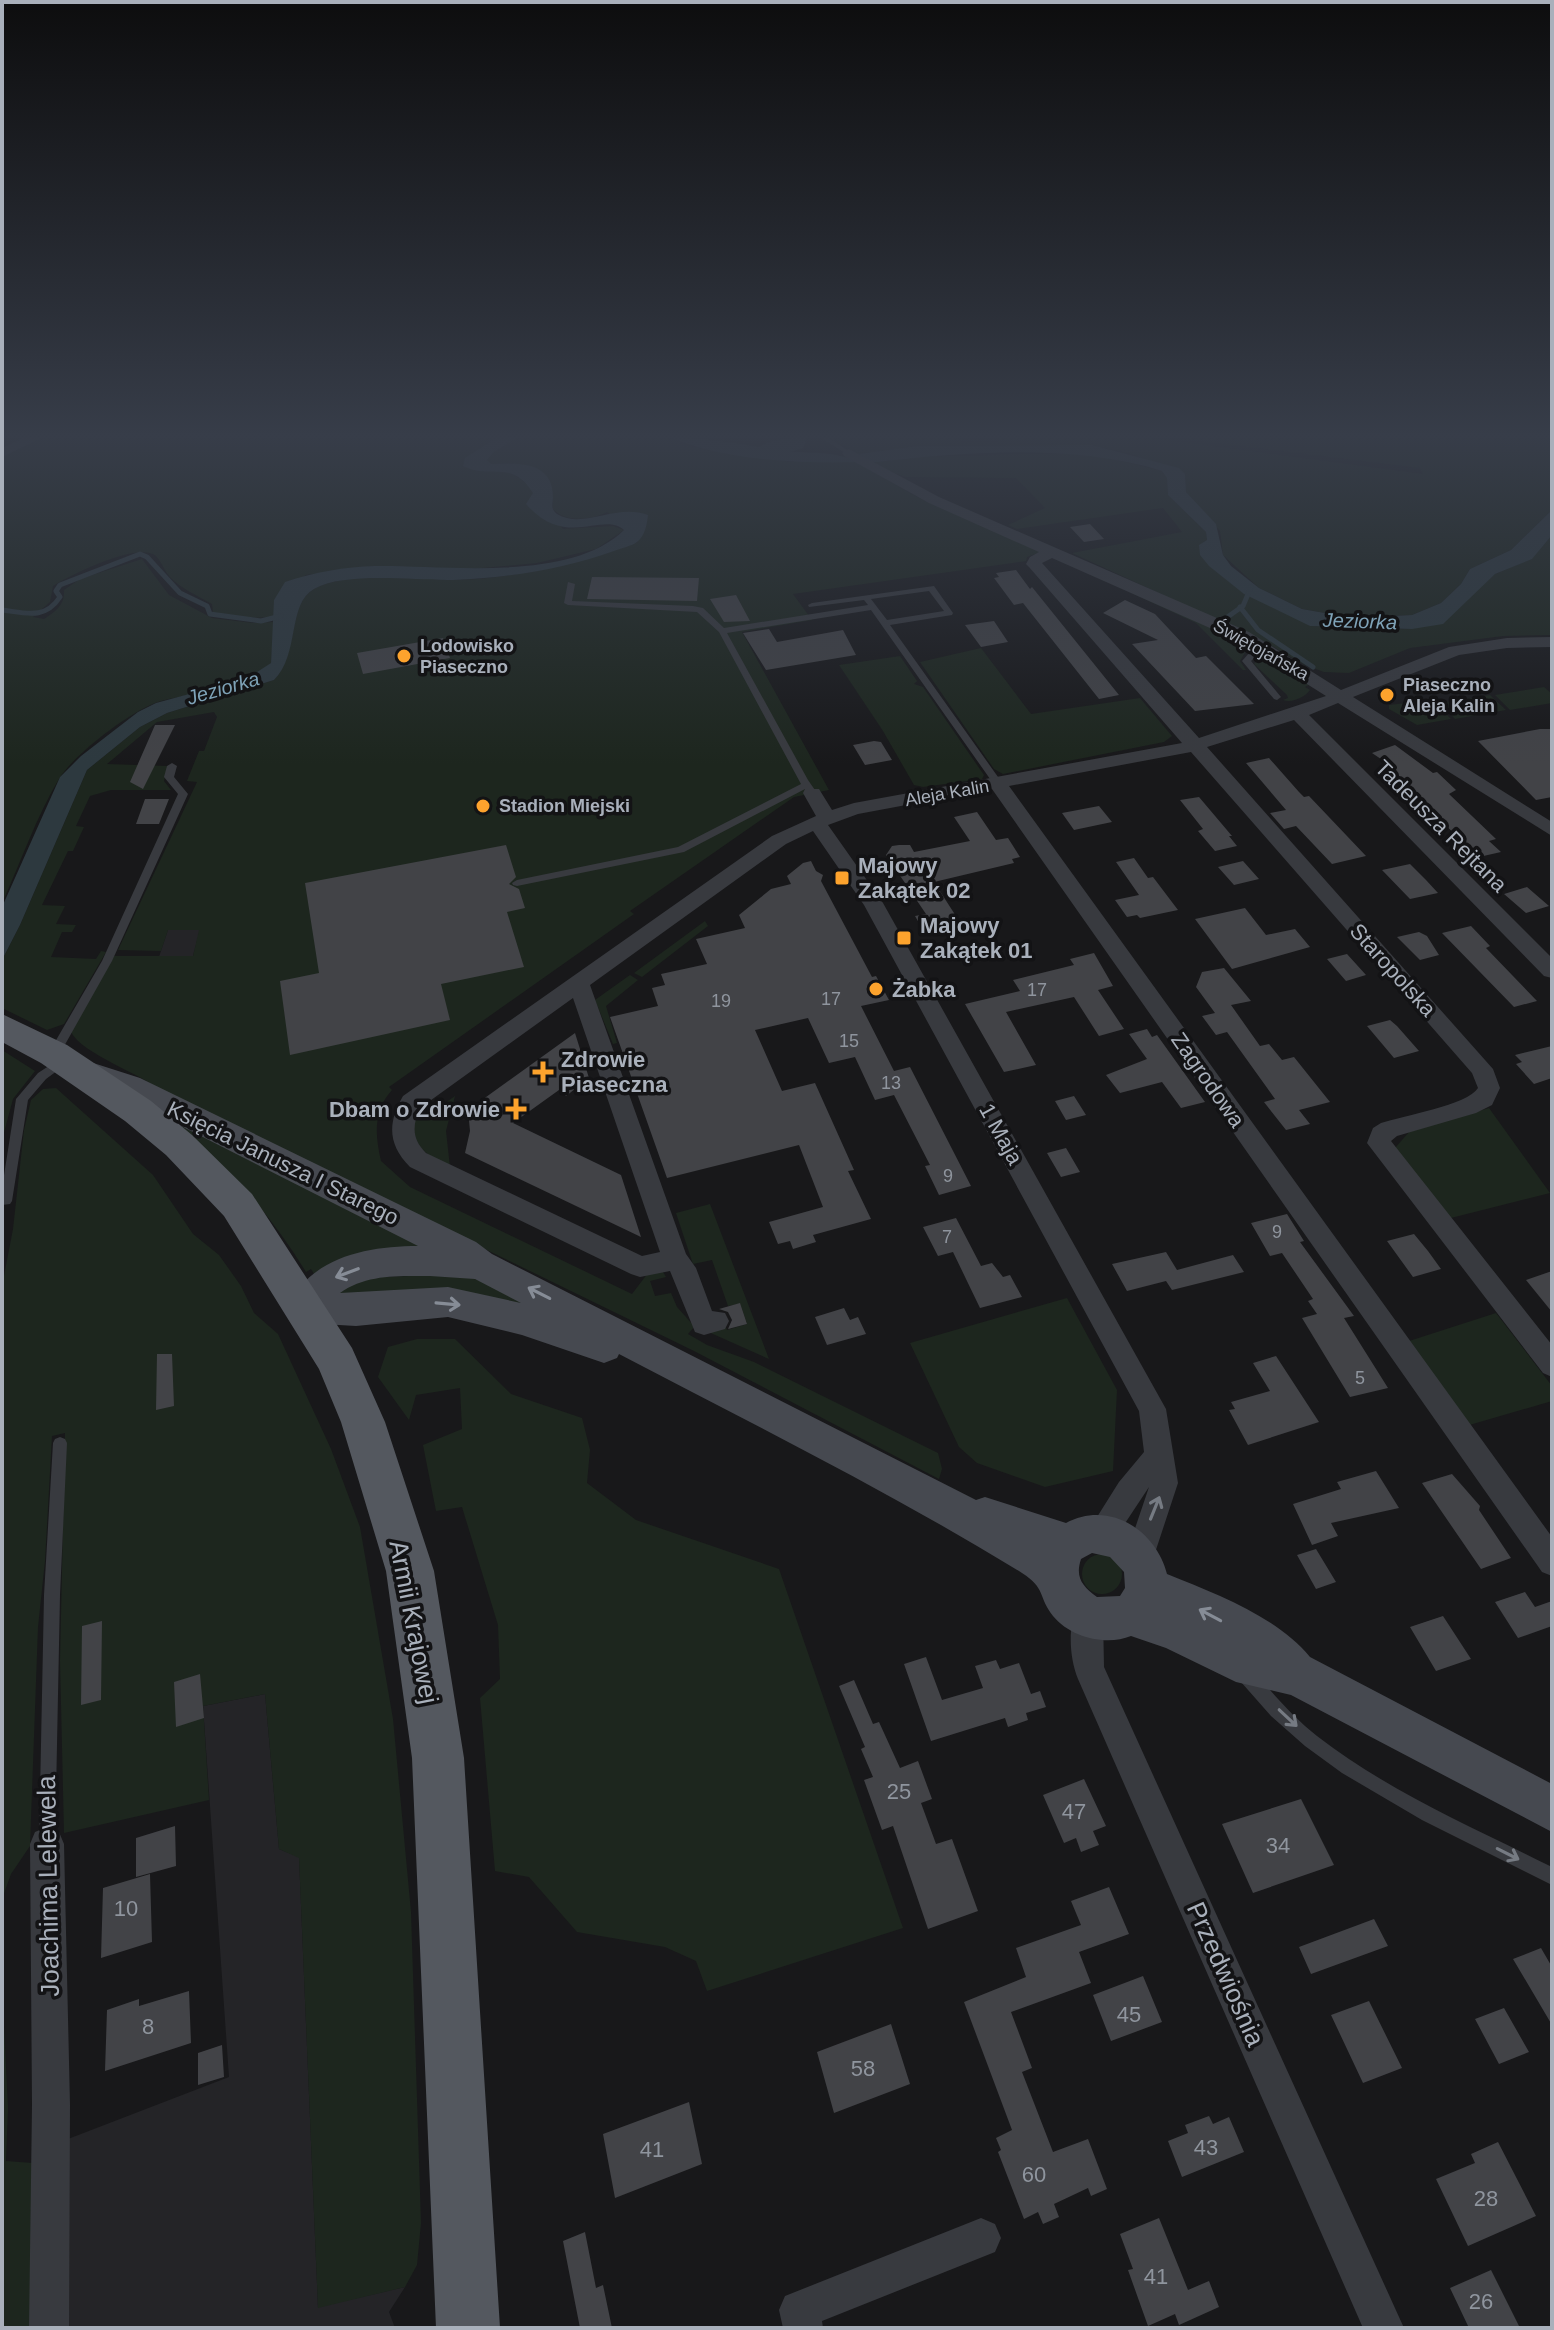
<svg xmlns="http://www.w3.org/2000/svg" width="1554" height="2330" viewBox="0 0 1554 2330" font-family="Arial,sans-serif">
<rect width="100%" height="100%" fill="#18181a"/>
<path fill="#242427" d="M168,930H200L193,956L159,957Z
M265,1694L279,1849L299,1857L318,2307L405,2287L389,2312L395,2328H68V2139L229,2077L203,1706Z"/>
<path fill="#1d261e" d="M39,438H496L472,453L483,472C524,463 541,502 563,529L613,526L624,530L596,549L537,563L471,569L375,566L306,575L274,600V617L242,618L213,612L212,604C198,596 180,588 170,577C164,571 162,562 156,556C139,541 70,575 53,586L50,602L33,617L44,619C56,611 65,605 64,590L80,579L142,559L169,595L212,618L253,623L274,622L271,663C250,686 192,693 161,701C133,709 74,754 59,779C36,817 21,862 2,903V456Z
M517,438H673L685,445L708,450L789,462H857L917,497L1044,551L1027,557L1026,561L793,594L812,620L742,632L829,790L794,797L630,911L634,914L389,1087L392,1090C373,1111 375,1135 381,1161L410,1187L632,1294L648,1273L663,1272L666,1277L650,1281L655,1296L671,1293L677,1307L694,1326L725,1325L727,1330L747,1324L740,1304L728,1306L712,1260L693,1264L676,1213L710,1204L769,1359L695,1326L688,1334L707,1345L754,1362L938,1453L942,1469L939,1479L694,1351L165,1093C142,1074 82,1054 71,1032L114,956H193L199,930H168L161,951L118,950L197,782L187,781L199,751H204L217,717L214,712L157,722L107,764L168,766L164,781L171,790H111L90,796L76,826L84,827L73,851H68L42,905L65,906L56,924L76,925L72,932H62L51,957L96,959L101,951L106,952L64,1024L47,1030L2,1008V960L20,925L87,770L140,727L167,713L274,680C299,655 287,604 314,589C351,568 435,582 478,579C533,574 585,560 638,542L607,512C591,520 566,523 553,509V493L513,463L491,464L487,460L495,451Z
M830,438H959L962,443L999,442L998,438H1151L1423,474L1420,468L1177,438H1552V510L1511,550L1470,569L1461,584L1441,603L1412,615L1353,618L1302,609L1259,588L1223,555L1220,531L1186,492L1185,474L1128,453L1092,445L918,446L859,454Z
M1070,453L1109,458L1162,471L1167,477L1168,495L1206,532L1207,540L1199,546L1310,626L1412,629L1495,574L1531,559L1552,535V635L1503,636L1410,648L1349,673L1324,672L1305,665L1263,641L1072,553L1182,532L1163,508L1017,529L1008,525L1045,508L1016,478L905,477L870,463L918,457Z
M1127,591L1209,625L1244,644L1247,649L1240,661L1246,670H1243L1196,623Z
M981,648L1031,714L1140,698L1172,736L1164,742L1003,774L994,769L920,662Z
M900,656L917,681L914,684L923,687L984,775L982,779L923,787L914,785L883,731L839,665Z
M1260,658H1269L1310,684L1305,687L1310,690C1304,698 1292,703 1283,700L1288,698L1287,695L1254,664Z
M1544,687L1552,694V703L1510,710L1495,695Z
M1490,695L1506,710L1455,719L1440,703Z
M1406,703L1413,709L1436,704L1451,719L1417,725L1389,709V705Z
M705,921L708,926L642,977L634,973Z
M630,975L638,980L606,1006L617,1043L613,1044L595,1000Z
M2,1050L35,1071L13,1099L2,1140Z
M56,1088L153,1175L193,1234L219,1255L241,1286L254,1313L278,1334L331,1449L360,1527L393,1719L411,1912L421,2223L417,2265L405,2287L318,2308L299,1858L279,1849L265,1694L203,1706L209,1800L64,1833L60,1661L65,1433L52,1436L45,1561L38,1627L30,1846L11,1874L2,1899V1286L13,1229L24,1130L31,1100L43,1089Z
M455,1096L446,1131L450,1167C419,1151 408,1143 417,1107L428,1115Z
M1489,1108L1550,1193L1443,1220L1395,1148L1409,1132Z
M173,1122L433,1251L316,1277L311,1269L306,1272C271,1214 226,1164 173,1122Z
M459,1274L484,1282L600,1336L372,1298L328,1293L356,1278Z
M1067,1298L1117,1390L1113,1471L1045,1487L977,1463L959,1447L910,1343Z
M1496,1313L1552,1386V1401L1466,1426L1406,1342Z
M417,1339H455L511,1394L582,1418L590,1450L587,1483L636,1520L779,1569L903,1928L707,1991L696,1961L665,1947L577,1932L529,1877L495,1871L480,1698L500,1679L498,1625L462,1507L436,1511L423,1445L462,1429L460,1388L416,1395L409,1420L378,1377L388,1347Z
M1082 1574a20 20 0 1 1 40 0a20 20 0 1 1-40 0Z
M2,1985L8,2108L6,2161L33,2163L31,2328H2Z"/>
<path fill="#2d393f" d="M496,438H517L495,451L487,460L491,464C518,463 553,461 553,497C553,503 550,509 557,514C584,530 615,503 648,515C647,524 645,536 637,542C632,546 621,548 614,551C564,569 507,578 453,580C417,581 346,571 314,589C287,604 300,655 274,680L167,713L140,727L87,770L20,925L2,960V907L60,777L81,756L138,712L156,703L248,678L271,663L274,600L285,582C314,572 345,567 375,566C444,565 570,583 624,530C603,511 566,550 526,504L533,493C512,459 492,480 463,466L465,458Z
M673,438C711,438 746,445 784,451C808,454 835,450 857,462C802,464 722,460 673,438Z
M1092,445L1179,468L1185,474L1186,492L1216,524L1223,555L1231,566L1259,588L1302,609L1353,618L1412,615L1441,603L1461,584L1470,569L1511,550L1552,510V535L1532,559L1495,574L1443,624L1412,629L1310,626L1244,594L1209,566L1200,555L1199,545L1207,540L1206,532L1168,495L1167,478L1162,471C1073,443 962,452 870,463L859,454L918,446Z"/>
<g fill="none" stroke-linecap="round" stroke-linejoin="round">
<path stroke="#2d393f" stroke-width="5" d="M1240,607L1258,630L1313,667
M2,610C26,613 45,620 60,597L56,591L60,585L140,554L147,557L180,593L207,606L210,614L261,621L281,616
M1226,618L1243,606L1251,587"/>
<path fill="#2d393f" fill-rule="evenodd" d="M807,438L803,448C789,452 772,461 757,457L753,452C766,438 790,438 807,438Z"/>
</g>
<path fill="#424347" d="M1090,524L1104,539L1084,542L1070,527Z
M1016,570L1030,589L1032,587L1119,695L1099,699L1023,603L1014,605L994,578L999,577L996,573Z
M592,577L699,578L697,601L587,599Z
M736,595L750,621L724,622L710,599Z
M1125,600L1155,614L1196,658L1206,656L1254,704L1195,711L1132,644L1158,640L1103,613Z
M994,621L1008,642L981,647L965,625Z
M769,629L777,642L843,630L856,655L766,670L743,633Z
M443,638L450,658L363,674L357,653Z
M155,725H175L143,789L130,782Z
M1540,729H1552V797L1536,800L1478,741Z
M874,741L881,742L892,760L865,765L853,745Z
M1395,745L1433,773L1437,772L1456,790L1449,794L1496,839L1489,841L1501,852L1479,857L1403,785L1397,786L1382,772L1396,769L1372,753Z
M1269,758L1299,792L1304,797L1309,796L1366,856L1332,864L1296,826L1284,829L1270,813L1286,810L1246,763Z
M1199,797L1232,836H1229L1237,846L1215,851L1198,831L1203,829L1180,800Z
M145,799H169L159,824H136Z
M1099,806L1112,822L1074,830L1062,813Z
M977,812L996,840L1008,838L1020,857L1012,859L1014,863L934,882L963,927L926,935L915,916L926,914L886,855L892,846L899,845H910L914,852L970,841L954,817Z
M506,845L516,877L509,884L519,889L525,908L507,912L524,967L441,984L450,1020L290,1055L280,981L319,973L305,883Z
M1134,858L1148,878L1153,877L1178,910L1140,918L1137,915L1127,917L1115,900L1139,895L1116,862Z
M811,861L816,871L823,875L821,881L872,977L876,976L889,1000L861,1006L894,1071L910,1067L971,1186L939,1195L925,1166L930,1165L894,1095L875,1100L855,1057L829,1063L808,1018L755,1030L782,1091L815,1083L854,1170L848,1171L871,1219L813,1235L816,1242L793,1249L790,1241L778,1244L769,1222L823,1207L799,1145L667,1178L610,1017L658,1006L652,988L665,985L661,974L707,964L696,939L745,928L739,915L771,889L791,884L787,876L803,863Z
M1243,861L1259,879L1234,885L1218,867Z
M1410,864L1426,880L1438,893L1410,899L1382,870Z
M1527,887L1549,906L1526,913L1504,894Z
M1245,908L1266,935L1295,929L1310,947L1232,969L1195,919Z
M1471,926L1490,946L1486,948L1537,1001L1514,1007L1442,933Z
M1419,932L1427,936L1439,955L1420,960L1397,937Z
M1094,953L1113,986L1098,990L1124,1029L1099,1036L1074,997L1006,1012L1036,1065L1004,1072L965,1004L1020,991L1013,980L1074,965L1070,959Z
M1347,954L1366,975L1346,981L1327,959Z
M1224,968L1251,1001L1231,1005L1260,1046L1269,1044L1282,1060L1294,1057L1330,1102L1299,1110L1310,1124L1286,1130L1264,1102L1275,1099L1227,1032L1216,1035L1202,1016L1215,1013L1196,987L1202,972Z
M1390,1020L1397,1026L1419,1051L1394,1058L1367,1026Z
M1147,1029L1152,1037L1157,1035L1205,1102L1181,1108L1162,1082L1120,1093L1106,1075L1147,1059L1129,1034Z
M575,1033L589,1078L566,1096L559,1090L513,1123L621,1175L641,1237L465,1153L470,1131L468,1110Z
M1552,1046V1078L1534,1084L1516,1064L1522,1062L1515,1055Z
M1074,1096L1086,1115L1066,1120L1055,1101Z
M1066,1148L1080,1172L1061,1177L1047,1153Z
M1287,1214L1304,1241L1300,1242L1354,1316L1344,1318L1388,1388L1350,1397L1302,1318L1317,1314L1308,1301L1313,1299L1282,1253L1270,1256L1251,1223Z
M956,1218L981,1266L992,1263L1003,1277L1010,1275L1022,1297L980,1308L953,1252L938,1256L923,1227Z
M1414,1234L1428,1251L1441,1269L1413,1277L1387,1241Z
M1166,1252L1177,1270L1233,1255L1244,1272L1172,1290L1166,1281L1127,1291L1112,1264Z
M1552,1271V1312L1526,1280Z
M740,1303L747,1324L728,1329L732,1320L728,1312L719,1309Z
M844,1308L850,1320L858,1317L866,1334L827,1345L815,1317Z
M157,1354H172L174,1406L156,1410Z
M1276,1356L1319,1422L1248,1445L1229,1410L1235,1409L1231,1402L1270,1391L1253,1363Z
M1376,1471L1399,1508L1331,1523L1338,1536L1312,1545L1293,1504L1341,1489L1337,1482Z
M1452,1474L1480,1506L1479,1510L1511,1558L1481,1569L1422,1483Z
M1316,1549L1336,1582L1316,1589L1297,1555Z
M1525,1592L1535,1607L1552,1601V1626L1518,1638L1495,1602Z
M1443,1616L1471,1659L1436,1671L1410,1627Z
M102,1621L101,1700L81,1705L82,1626Z
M926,1657L942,1700L983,1688L975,1666L996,1660L1000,1669L1019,1663L1031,1694L1040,1691L1046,1707L1026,1713L1028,1720L1008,1727L1005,1718L931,1741L904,1664Z
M200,1674L204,1718L176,1727L174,1682Z
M854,1680L873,1724L879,1722L900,1768L918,1761L932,1799L921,1803L936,1844L952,1839L978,1911L928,1929L893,1826L882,1830L864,1780L873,1777L861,1749L865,1747L839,1686Z
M1084,1779L1106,1826L1093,1831L1099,1845L1081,1852L1076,1838L1064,1843L1043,1795Z
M1301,1799L1334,1865L1253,1893L1222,1824Z
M175,1826L176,1866L136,1877V1838Z
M150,1874L152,1942L101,1958L103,1888Z
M1109,1887L1129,1934L1079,1952L1091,1983L1011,2012L1032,2068L1022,2072L1053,2152L1088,2139L1107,2189L1091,2196L1088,2188L1054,2204L1059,2217L1043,2224L1038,2212L1024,2219L998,2152L1001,2150L996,2138L1012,2130L964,2002L1026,1977L1016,1948L1081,1925L1071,1901Z
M1374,1919L1388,1946L1311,1974L1299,1947Z
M1541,1948L1552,1967V2025L1513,1959Z
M1143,1976L1162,2022L1111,2041L1093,1995Z
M189,1991L191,2043L105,2071L107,2010L139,1999V2006Z
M1369,2001L1402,2068L1363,2083L1331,2015Z
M1504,2008L1529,2052L1499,2064L1475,2019Z
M891,2024L910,2084L834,2113L817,2052Z
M222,2045L224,2077L198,2085V2053Z
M689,2102L702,2164L615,2198L603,2134Z
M1209,2116L1213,2124L1229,2117L1244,2152L1182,2177L1168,2141L1188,2133L1185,2125Z
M1498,2142L1536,2216L1468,2246L1436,2179L1475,2163L1471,2154Z
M1159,2218L1188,2290L1209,2281L1219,2307L1179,2325L1175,2314L1148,2326L1128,2270L1133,2269L1120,2234Z
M585,2232L596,2288L603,2285L612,2328H580L563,2241Z
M1491,2270L1520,2328H1469L1450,2288Z"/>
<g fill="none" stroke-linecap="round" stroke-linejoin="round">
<path fill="#383a3f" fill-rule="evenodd" d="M821,438H829L852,453L847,454Z
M568,582L575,584L572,601L693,606L703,608L724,628L868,605L864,600L809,607L808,605L812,603L934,586L953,613L952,615L890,625L1003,784L1001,786H995L871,610L727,633L808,780L817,793L815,795H809L805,789L684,852L517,886L513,885L512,883L517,880L678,847L801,784L719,632L697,612L568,605L564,603ZM929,591L944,611L887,620L871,599Z
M1266,647L1269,648V652L1256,656L1251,661L1281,697L1277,700L1274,699L1242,661L1250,652Z
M172,763L177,766L174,777L188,794L112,961L58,1057H50L48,1054L102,961L178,794L164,777L167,766Z
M61,1058L65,1059L67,1062L65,1065L46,1079L28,1100L12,1201L10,1204L2,1205V1188L16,1099L38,1073Z
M60,1437L65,1439L67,1443L60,1595L55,1844L53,1850L47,1852L41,1850L39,1844L44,1595L53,1443L55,1439Z
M1247,1668L1253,1670C1273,1694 1293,1717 1317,1736C1388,1791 1472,1827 1552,1867V1885L1422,1820L1342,1773L1305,1746L1271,1716L1241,1682L1239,1676L1241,1670Z"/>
<path fill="#383a3f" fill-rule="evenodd" d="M23,438H41L2,457V448Z
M849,449L939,497L1249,632L1341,690L1449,647L1507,638L1552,637V647L1507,648L1459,655L1353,697L1552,822V836L1338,703L1309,715L1552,958V978L1544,976L1294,720L1207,747L1493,1069L1500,1088L1492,1105L1476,1113L1397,1136L1391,1141L1552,1345V1377L1543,1373L1367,1143L1373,1128L1381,1123C1402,1116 1468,1105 1478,1088L1472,1073L1191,752L1009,786L1552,1537V1576L1542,1572L992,789L858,814L828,825L883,903L1166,1409L1178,1483L1150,1568L1140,1572L1130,1568L1125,1558L1149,1487L1112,1543L1102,1547L1092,1543L1087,1533L1119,1482L1144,1452L1139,1411L864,905L813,831L786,844L590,985L686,1254L696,1268L712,1311L725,1313L729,1321L725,1329L704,1335L695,1332L670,1271L640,1277L631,1274L410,1167C387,1144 388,1122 403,1096L772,836L816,816L803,793L805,789H819L832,810L854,803L1182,743L1029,567L1026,564L1030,557L1039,552L929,503L844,456L842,453ZM1052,558L1237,640L1326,696L1199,738L1042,563ZM573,998L660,1252L642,1256L426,1153C412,1139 412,1126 420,1108Z
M1088,1601L1099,1605L1103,1616L1104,1667L1404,2328H1363L1078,1679C1069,1657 1068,1627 1077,1605Z
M47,1827L59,1832L64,1844L70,2105L69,2328H29L32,2105L30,1844L35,1832Z
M981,2218L995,2224L1001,2238L995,2252L822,2321L823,2328H783L779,2310L785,2296Z"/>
<path fill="#464950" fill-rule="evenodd" d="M87,1061L140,1078L476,1242L492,1254L976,1500L985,1497L1066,1523C1109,1500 1156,1530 1167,1574C1216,1594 1276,1616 1310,1657L1552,1784V1832L1291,1695L1236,1682L1166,1648L1131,1636C1107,1646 1071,1638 1053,1616C1038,1597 1046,1588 1022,1573C892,1493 755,1425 619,1354L617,1358L604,1363L522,1335L448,1317L356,1326L305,1323L292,1318L287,1307C311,1257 367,1246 418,1246L118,1094L76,1081L71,1073L76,1065ZM430,1276L475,1279L521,1303L448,1287L340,1293C366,1274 399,1276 430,1276ZM1092,1553L1110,1557L1124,1572L1125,1588L1120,1596L1097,1597C1082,1586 1075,1577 1081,1559Z"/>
<path fill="#54585f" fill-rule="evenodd" d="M2,1014L67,1045L151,1101L192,1135L252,1194L352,1348L385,1422L434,1571L464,1758L500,2328H436L412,1758L386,1571L341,1422L319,1369L224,1216L166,1155L125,1121L41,1063L2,1042Z"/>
</g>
<defs><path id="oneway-shaft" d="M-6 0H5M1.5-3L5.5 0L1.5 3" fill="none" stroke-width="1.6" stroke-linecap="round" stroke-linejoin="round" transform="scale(2)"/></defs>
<g stroke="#868c96">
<use href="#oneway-shaft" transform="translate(347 1273) rotate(159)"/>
<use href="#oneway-shaft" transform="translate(539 1293) rotate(-153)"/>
<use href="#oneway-shaft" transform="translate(448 1304) rotate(5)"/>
<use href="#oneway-shaft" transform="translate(1210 1615) rotate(-152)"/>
</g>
<g stroke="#767b83">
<use href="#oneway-shaft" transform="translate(1155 1508) rotate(-68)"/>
<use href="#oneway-shaft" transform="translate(1288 1718) rotate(43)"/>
<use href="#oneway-shaft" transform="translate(1508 1854) rotate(27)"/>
</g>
<linearGradient id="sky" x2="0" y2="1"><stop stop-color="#0d0d0e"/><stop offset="0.57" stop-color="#373d49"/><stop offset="1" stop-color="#373d49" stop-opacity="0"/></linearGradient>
<rect width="1554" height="764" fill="url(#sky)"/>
<g fill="#fda32d" stroke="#131315" stroke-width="3">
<circle cx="404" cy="656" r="8"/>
<circle cx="1387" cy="695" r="8"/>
<circle cx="483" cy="806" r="8"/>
<rect x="834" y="870" width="16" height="16" rx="4"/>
<rect x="896" y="930" width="16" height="16" rx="4"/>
<circle cx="876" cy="989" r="8"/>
<path d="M539 1060h8v8h8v8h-8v8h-8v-8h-8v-8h8z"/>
<path d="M512 1097h8v8h8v8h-8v8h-8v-8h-8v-8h8z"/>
</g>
<g text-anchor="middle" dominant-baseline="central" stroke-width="7" stroke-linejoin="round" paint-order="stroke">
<g font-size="18" font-weight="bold" fill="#a9b0bb" stroke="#131315" text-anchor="start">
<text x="420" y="646">Lodowisko<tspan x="420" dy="21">Piaseczno</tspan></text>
<text x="1403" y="685">Piaseczno<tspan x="1403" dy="21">Aleja Kalin</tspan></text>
<text x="499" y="806">Stadion Miejski</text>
</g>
<g font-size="18" fill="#a9b0bb" stroke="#131315">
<text transform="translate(1261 650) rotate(29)">Świętojańska</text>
<text transform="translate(947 793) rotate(-10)">Aleja Kalin</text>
</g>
<g font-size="18" fill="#8f959e">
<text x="1037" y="990">17</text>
<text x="831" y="999">17</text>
<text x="721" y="1001">19</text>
<text x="849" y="1041">15</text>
<text x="891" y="1083">13</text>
<text x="948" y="1176">9</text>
<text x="1277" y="1232">9</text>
<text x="947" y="1237">7</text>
<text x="1360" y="1378">5</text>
</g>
<g font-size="20" font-style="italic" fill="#7ea2b7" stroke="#131315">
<text transform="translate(1360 621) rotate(2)">Jeziorka</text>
<text transform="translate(223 688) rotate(-16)">Jeziorka</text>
</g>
<g font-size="22" fill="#a9b0bb" stroke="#131315">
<text transform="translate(1441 826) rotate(45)">Tadeusza Rejtana</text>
<text transform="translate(1393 970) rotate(48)">Staropolska</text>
<text transform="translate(1208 1080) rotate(55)">Zagrodowa</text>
<text transform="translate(1001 1134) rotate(61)">1 Maja</text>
<text transform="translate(283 1163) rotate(26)">Księcia Janusza I Starego</text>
</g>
<g font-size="22" font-weight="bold" fill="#a9b0bb" stroke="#131315" text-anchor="start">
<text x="858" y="865">Majowy<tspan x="858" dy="25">Zakątek 02</tspan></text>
<text x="920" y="925">Majowy<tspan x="920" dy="25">Zakątek 01</tspan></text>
<text x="892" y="989">Żabka</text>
<text x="561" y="1059">Zdrowie<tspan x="561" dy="25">Piaseczna</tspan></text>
<text x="500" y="1109" text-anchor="end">Dbam o Zdrowie</text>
</g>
<g font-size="22" fill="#8f959e">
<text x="899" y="1791">25</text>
<text x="1074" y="1811">47</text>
<text x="1278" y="1845">34</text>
<text x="126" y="1908">10</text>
<text x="1129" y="2014">45</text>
<text x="148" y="2026">8</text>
<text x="863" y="2068">58</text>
<text x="1206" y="2147">43</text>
<text x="652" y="2149">41</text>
<text x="1034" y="2174">60</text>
<text x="1486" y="2198">28</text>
<text x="1156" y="2276">41</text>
<text x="1481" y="2301">26</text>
</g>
<g font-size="26" fill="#a9b0bb" stroke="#131315">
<text transform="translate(414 1622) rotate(79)">Armii Krajowej</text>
<text transform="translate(48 1886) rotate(-91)">Joachima Lelewela</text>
<text transform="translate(1226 1974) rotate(66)">Przedwiośnia</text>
</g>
</g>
<rect width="1554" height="2330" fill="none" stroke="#a9b0bb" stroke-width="8"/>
</svg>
